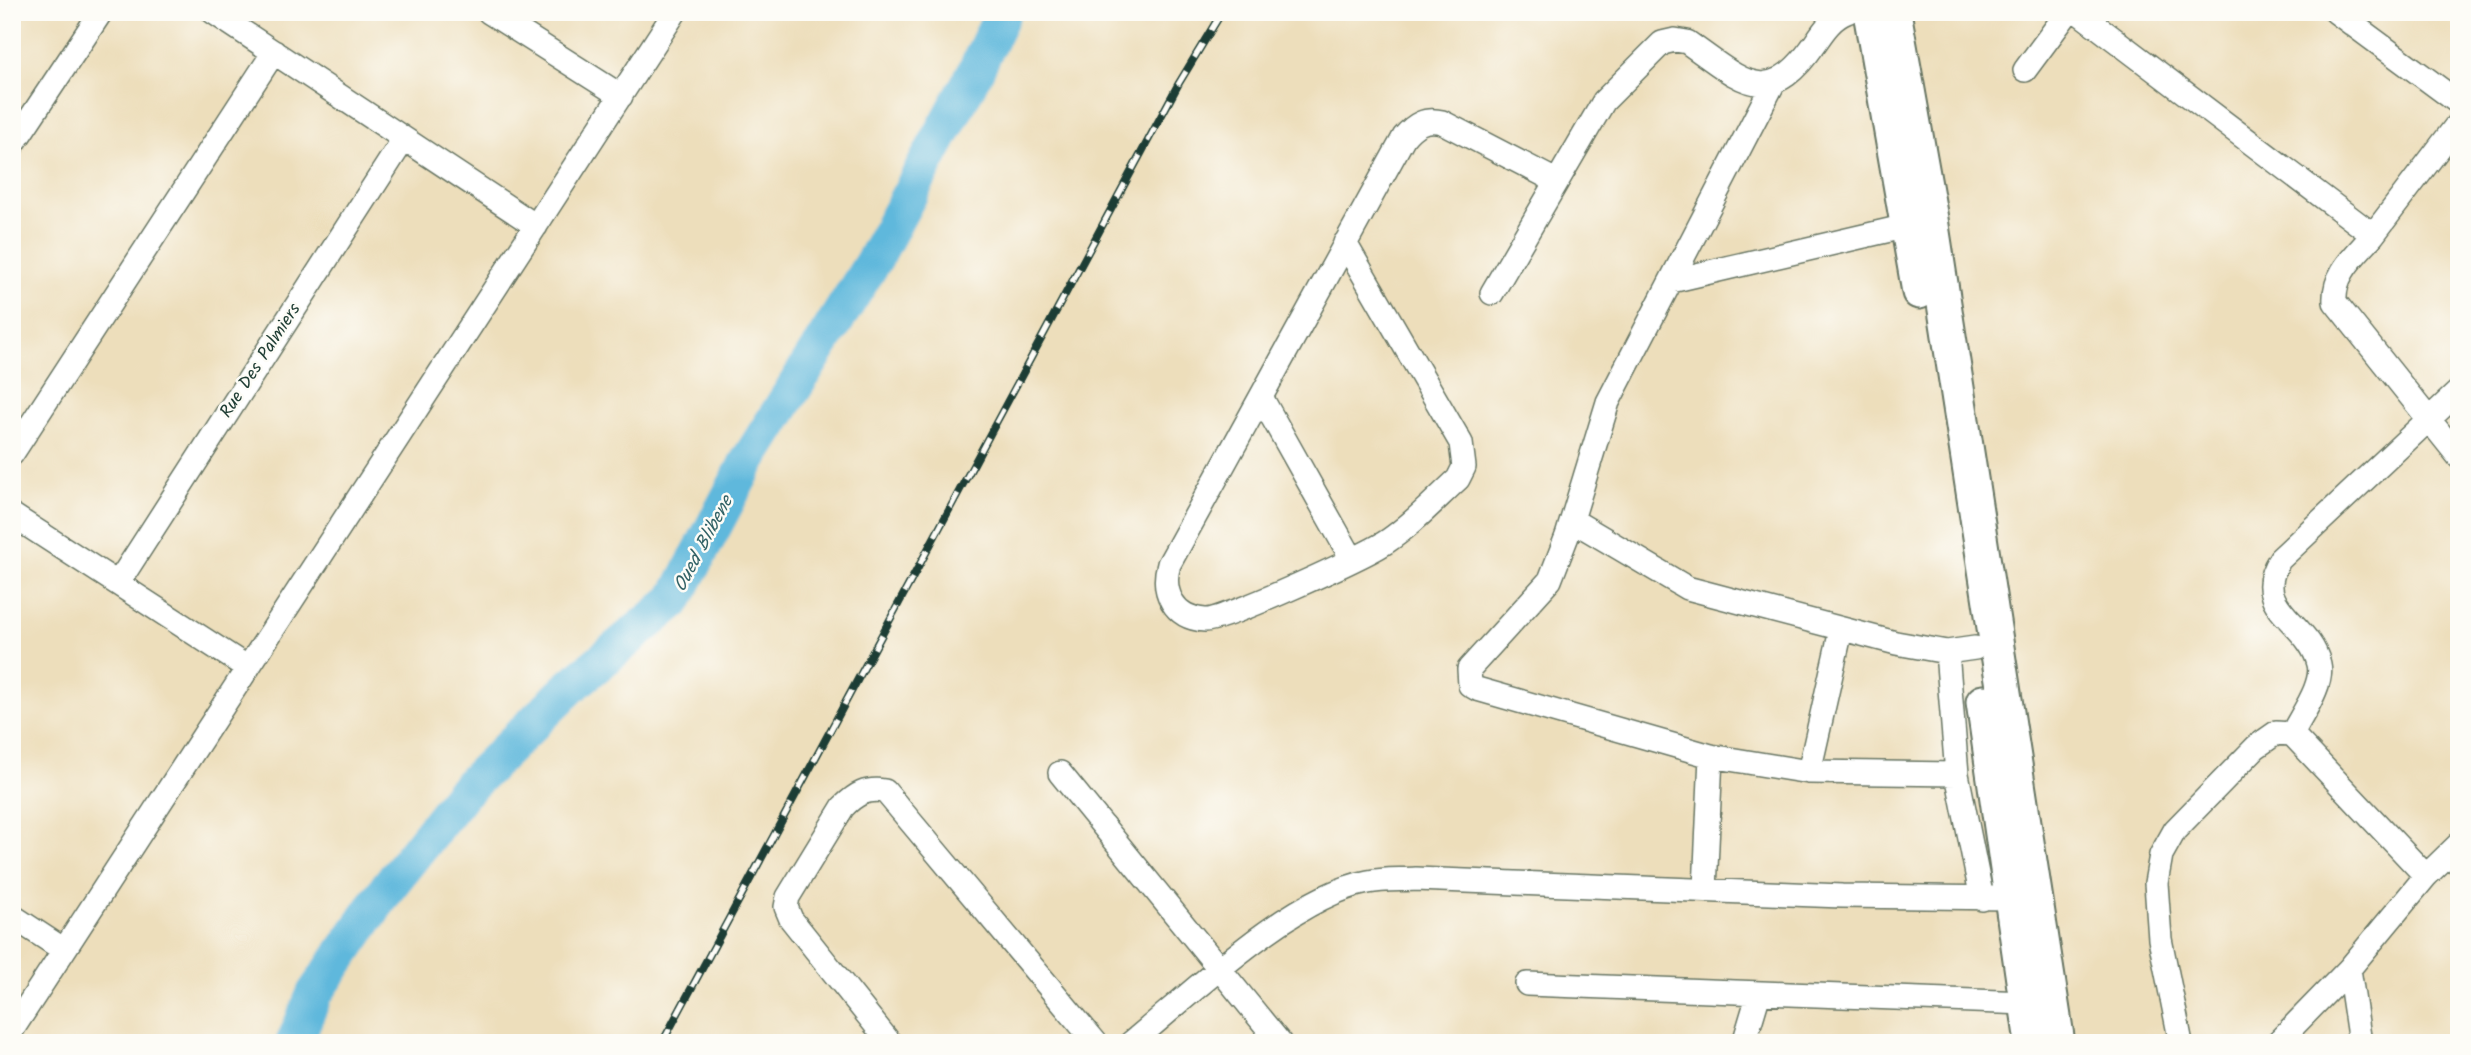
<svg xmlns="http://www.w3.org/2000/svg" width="2471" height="1055" viewBox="0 0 2471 1055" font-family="Kalam,sans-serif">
<rect width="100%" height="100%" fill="#fdfcf7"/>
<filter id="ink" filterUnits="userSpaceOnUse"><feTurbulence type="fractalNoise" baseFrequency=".0143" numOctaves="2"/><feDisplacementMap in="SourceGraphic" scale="14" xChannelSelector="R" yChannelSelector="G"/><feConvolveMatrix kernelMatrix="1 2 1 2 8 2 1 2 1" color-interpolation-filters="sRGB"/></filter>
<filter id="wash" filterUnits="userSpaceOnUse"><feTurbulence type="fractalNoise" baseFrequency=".00686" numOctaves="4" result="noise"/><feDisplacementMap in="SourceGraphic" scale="28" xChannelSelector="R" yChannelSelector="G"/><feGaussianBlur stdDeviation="1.57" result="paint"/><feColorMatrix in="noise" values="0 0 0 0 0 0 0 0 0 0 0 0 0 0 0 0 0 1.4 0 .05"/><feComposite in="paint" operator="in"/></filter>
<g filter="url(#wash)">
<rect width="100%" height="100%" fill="#eddebb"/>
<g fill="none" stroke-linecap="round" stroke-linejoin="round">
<path stroke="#5eb8dc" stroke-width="37" d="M294,1043L315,993L388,887L462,793L571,686L675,600L747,463L874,260L974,74L1003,12"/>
</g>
</g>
<g filter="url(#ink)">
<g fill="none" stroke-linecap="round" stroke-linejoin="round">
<g stroke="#677563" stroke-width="26">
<path id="minor" d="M213,12L536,226
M489,12L621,96
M2078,12L2373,235L2459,122
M2336,12L2459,103
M2025,70L2068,12
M1774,82L1608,402L1567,536L1550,580L1469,669L1470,685L1477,689L1711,756L1809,772L1957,774
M12,146L101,12
M2373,235C2355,256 2333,273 2335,302L2459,457
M1345,243L1461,443L1464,467L1458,479C1435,500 1412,525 1386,542C1367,555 1222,622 1205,620C1173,618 1161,591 1169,564L1404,137C1415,124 1425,118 1442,122L1556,181
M1671,281L1907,226
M1492,293L1604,101L1662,43L1675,40L1687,42C1743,81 1768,112 1816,42C1824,30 1833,17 1847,12
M1261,397L1352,559
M12,454L274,52
M12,515L248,668
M1572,520L1687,588L1896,643L1947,652L1975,648
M118,583L404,139
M1947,652L1957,774L1982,899
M2292,734C2301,715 2324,685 2319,664C2309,621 2248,608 2280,559L2459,391
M1809,772L1841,630
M1060,773L1280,1043
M1705,890L1711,756
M12,916L64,950
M2349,969L2360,1043
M1527,984L2026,1003
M12,1030L675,12
M890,1043L791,919L786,907L788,897L843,807C856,794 866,788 885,791L1096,1043
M1131,1043C1192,993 1292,896 1368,882C1383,879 1400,880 1416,879L1842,896L2010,898
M1744,1043L1759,993
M2181,1043L2160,939L2156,883L2161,855L2175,830L2256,747L2276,733L2292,734L2426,876
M2277,1043L2349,969L2426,876L2459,844"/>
</g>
<g stroke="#677563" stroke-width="37">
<path id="secondary" d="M1870,12L1919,292
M1894,12L1931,219L2058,1043
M1983,702L2032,1043"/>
</g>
<use href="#minor" stroke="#fff" stroke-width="23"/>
<use href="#secondary" stroke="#fff" stroke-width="33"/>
<g stroke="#1f3d34" stroke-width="8">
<path id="rail" d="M662,1043L1179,83L1222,12"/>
</g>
<use href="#rail" stroke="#fdfcf7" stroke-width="5" stroke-dasharray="16" stroke-linecap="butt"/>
</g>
</g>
<g text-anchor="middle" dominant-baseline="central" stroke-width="5" stroke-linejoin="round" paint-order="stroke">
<g font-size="18" fill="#1f3d34" stroke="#fdfcf7">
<text transform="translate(261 361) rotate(-57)">Rue Des Palmiers</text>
</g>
<g font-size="19" font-style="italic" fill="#326266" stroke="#fdfcf7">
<text transform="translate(704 544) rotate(-62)">Oued Blibene</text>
</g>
</g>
<rect width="2471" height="1055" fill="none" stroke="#fdfcf7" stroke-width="42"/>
</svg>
